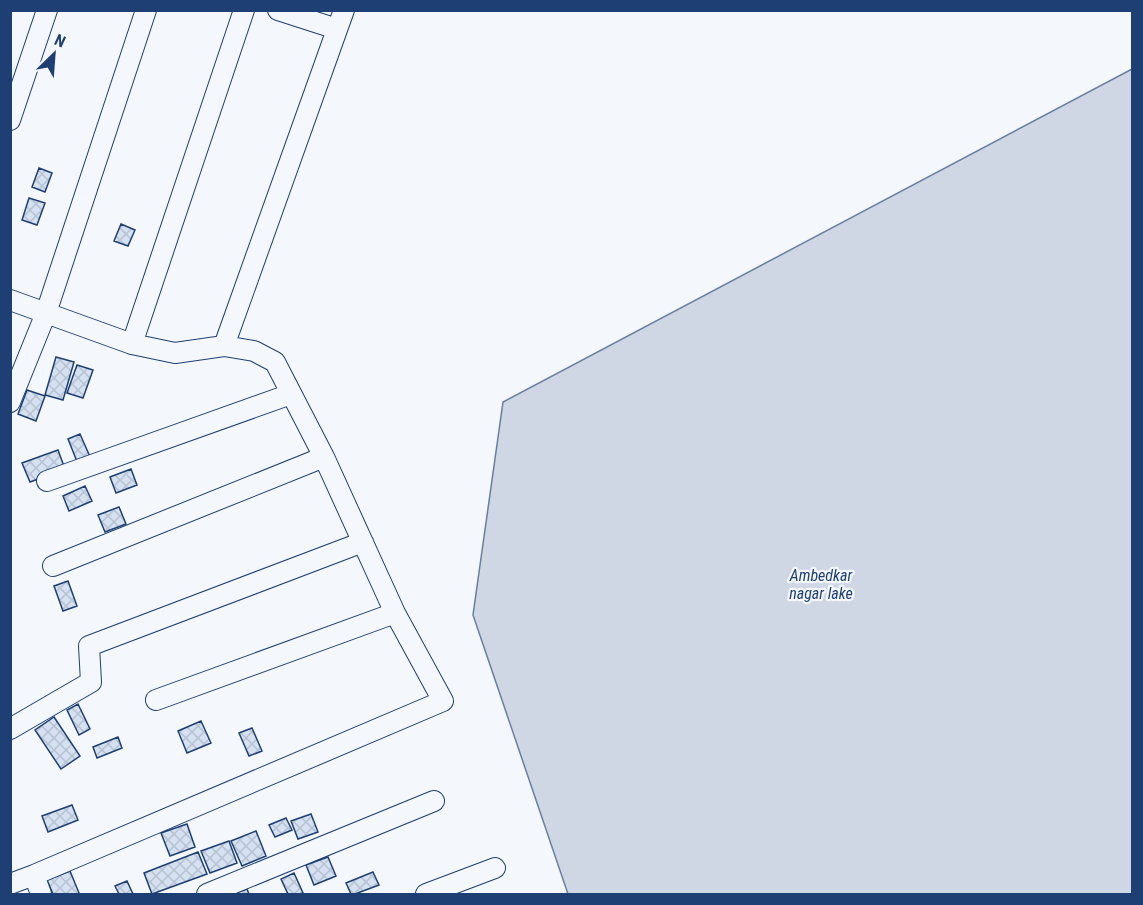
<svg xmlns="http://www.w3.org/2000/svg" width="1143" height="905" viewBox="0 0 1143 905" font-family="'Roboto Condensed',sans-serif">
<defs>
<pattern id="building-cross-hatch" width="8" height="8" patternUnits="userSpaceOnUse" patternTransform="scale(1.5)"><rect width="8" height="8" fill="#d5e0f0"/><path d="M0 0l8 8M0 8l8-8" fill="none" stroke="#b6c1d1"/></pattern>
</defs>
<rect width="100%" height="100%" fill="#f4f7fb"/>
<path fill="#cfd7e4" stroke="#687fa3" stroke-width="1.5" d="M1132,69V894H568L473,615L503,402Z"/>
<path fill="url(#building-cross-hatch)" stroke="#1d3f73" stroke-width="1.5" d="M39,168L52,173L45,192L32,187Z
M29,198L45,203L37,225L22,220Z
M121,224L135,230L128,246L114,241Z
M56,357L74,362L63,400L45,395Z
M77,365L93,370L83,398L67,393Z
M27,390L45,396L36,421L18,414Z
M80,434L91,459L78,464L68,439Z
M58,450L65,469L30,482L22,463Z
M131,469L137,485L116,493L110,477Z
M85,486L92,501L69,511L63,496Z
M119,507L126,524L105,532L98,515Z
M68,581L77,606L63,611L54,586Z
M78,704L90,729L79,735L67,710Z
M54,717L80,756L61,769L35,730Z
M201,721L211,743L187,753L178,731Z
M252,728L262,751L249,756L239,733Z
M118,737L122,748L97,758L93,747Z
M72,805L78,820L48,832L42,816Z
M311,814L318,832L298,839L291,821Z
M286,818L292,830L275,837L269,825Z
M187,824L195,847L170,856L161,833Z
M256,831L266,856L242,866L231,841Z
M229,841L237,863L210,873L201,851Z
M198,852L207,874L152,894L144,873Z
M328,857L336,876L314,885L306,865Z
M70,871L79,893L76,894H53L47,880Z
M373,872L379,885L355,894H351L346,883Z
M294,873L303,893L299,894H288L281,879Z
M127,881L133,894H119L115,886Z
M247,889L249,894H233Z"/>
<g fill="none" stroke-linecap="round" stroke-linejoin="round">
<g stroke="#1d3f73" stroke-width="22">
<path id="street" d="M278,10L337,29
M10,120L47,10
M10,300L132,344L175,353L224,346L254,351L275,362L324,457L395,613L443,701L34,875L10,884
M132,344L244,10
M224,346L344,10
M10,402L46,313L146,10
M47,481L291,394
M53,566L324,457
M156,700L395,613
M10,729L91,682L89,646L363,542
M34,875L41,894
M207,894L434,801
M426,894L495,868"/>
</g>
<use href="#street" stroke="#f4f7fb" stroke-width="20"/>
</g>
<g text-anchor="middle" dominant-baseline="central" stroke-width="4.5" stroke-linejoin="round" paint-order="stroke">
<g font-size="16" font-style="italic" fill="#1d3f73" stroke="#f4f7fb">
<text x="821" y="575">Ambedkar<tspan x="821" dy="18">nagar lake</tspan></text>
</g>
</g>
<rect width="1143" height="905" fill="none" stroke="#1d3f73" stroke-width="24"/>
<g transform="translate(54 54) rotate(25)" stroke="#f4f7fb" stroke-width="4.5" paint-order="stroke">
<path d="M0-4.5L10 22L0 15L-10 22Z" fill="#1d3f73"/>
<text y="-9" font-size="16" font-weight="bold" text-anchor="middle" fill="#1d3f73">N</text>
</g>
</svg>
